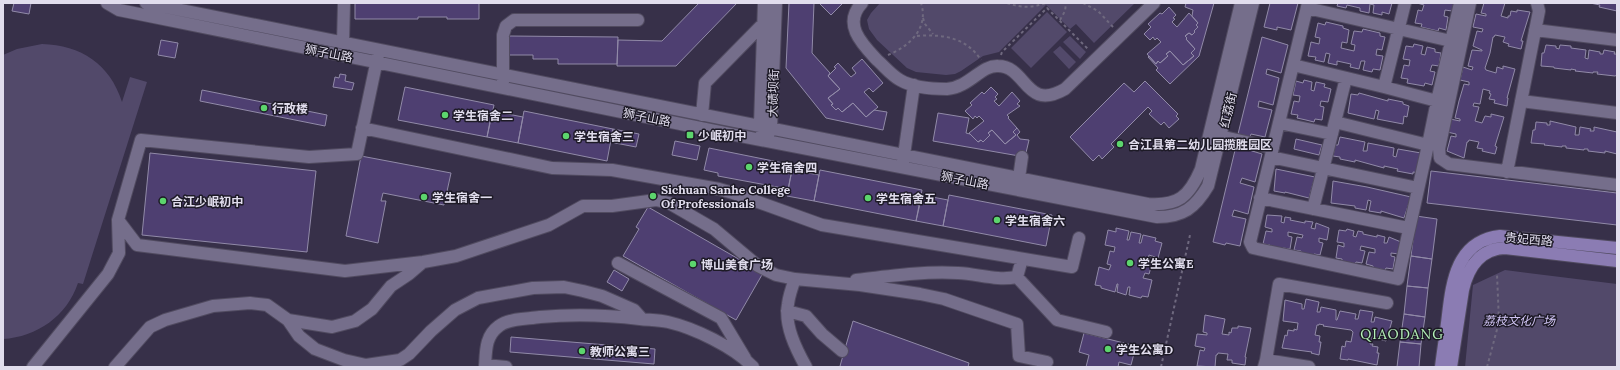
<svg xmlns="http://www.w3.org/2000/svg" width="1620" height="370" viewBox="0 0 1620 370" font-family="Lora,'Noto Sans SC',serif">
<rect width="100%" height="100%" fill="#373049"/>
<path fill="#52496a" d="M880,3H1135L1094,43L1076,24L1070,29L1046,5L999,52L983,56L961,71L955,74L946,75L916,72L907,68L877,40L869,29L867,20L871,13Z
M1047,12L1067,32L1031,68L1011,48Z
M1070,36L1086,52L1080,59L1063,42Z
M42,44C81,45 110,64 122,102L130,77L147,82L83,284L78,283C67,316 37,337 3,339V55L17,49Z
M1060,46L1076,62L1069,69L1053,52Z
M1505,270L1617,284V367H1465L1473,285Z"/>
<path fill="#4e3f71" stroke="#918aa8" d="M14,3H31L29,14L12,11Z
M355,3H479V19H447V17H418V19H355Z
M699,3H737L676,66H617L618,40L662,41Z
M789,3H814L812,53L830,73L828,76L840,89L828,98L833,104L831,105L836,110L838,108L842,112L853,103L866,117L874,110L887,112L883,130L826,118L786,68Z
M819,3H843L831,15Z
M1186,3H1214L1199,56L1170,84L1156,70L1158,68L1148,57L1149,56L1156,64L1158,61L1160,63L1168,56L1166,54L1170,51L1183,65L1194,56L1191,53L1195,49L1186,39L1187,38L1185,36L1189,33L1192,35L1195,32L1194,31L1198,27L1196,25L1198,23L1192,16L1193,10L1185,7Z
M1270,3H1298L1291,30L1277,27V30L1264,27Z
M1338,3H1392L1389,14L1382,12V15L1373,13L1374,5L1370,4L1369,13L1360,11V8L1347,5L1346,8L1337,6Z
M1417,3H1454L1452,11L1445,10L1444,16L1448,17L1446,30L1439,28L1438,31L1421,27L1422,24L1415,23L1418,10L1422,11L1424,5Z
M1484,3H1505L1501,16L1508,18V16H1510L1511,11L1517,12V10L1530,12L1521,41H1523L1521,49L1508,46L1509,44L1503,42L1505,37L1495,35L1494,37H1493L1490,53L1485,68L1486,70L1496,73L1497,67L1503,69V66L1515,69L1507,98H1508L1507,106L1494,103L1495,100L1489,99L1491,94L1489,93L1490,91L1483,89L1480,104L1474,103L1473,106L1479,107L1475,121L1482,123L1485,116L1491,117V114L1504,117L1495,146L1497,147L1495,154L1482,151L1483,149L1477,148L1479,142L1469,140L1468,142H1467L1464,158L1447,151L1451,136L1456,137V134L1447,132L1450,119L1460,121V119L1455,118L1459,101L1464,84L1469,85V82L1460,80L1463,67L1472,70L1473,67L1468,66L1472,50L1482,51V50L1473,46L1477,31L1482,32L1483,29L1473,27L1476,14L1486,16V14L1481,13Z
M1590,3H1617V11L1599,7L1600,5Z
M1169,7L1176,15L1173,18L1175,19L1172,22L1177,27L1189,13L1198,23L1196,25L1198,27L1194,31L1195,32L1192,35L1189,33L1185,36L1187,38L1186,39L1195,49L1191,53L1194,56L1183,65L1170,51L1166,54L1168,56L1160,63L1158,61L1156,64L1147,54L1161,42L1157,38L1155,40L1153,37L1150,40L1144,34L1151,27L1148,24L1160,13L1162,14Z
M1326,22L1343,26V28L1349,30L1347,43L1342,42L1341,48L1354,51L1355,45L1351,44L1354,31L1362,32L1363,29L1380,33V36L1385,37L1382,50L1377,49L1376,55L1383,56L1380,70L1373,69L1372,72L1363,70L1365,61H1361L1359,69L1350,67L1351,64L1337,61V65L1328,63L1330,54L1326,53L1324,62L1315,60L1316,57L1308,56L1311,42L1319,44L1320,38L1315,37L1318,23L1325,25Z
M509,36L618,37L617,64H558V59H533V55H509Z
M1262,37L1288,45L1281,73L1267,69L1266,74L1279,78L1273,105L1259,101L1258,107L1272,110L1265,137L1251,134L1250,137L1238,134Z
M161,40L178,43L175,58L158,55Z
M1414,44L1423,46L1421,54L1425,55L1427,47L1435,49V52L1441,53L1439,66L1432,65L1430,71L1435,72L1432,85L1425,83L1424,86L1407,83L1408,79L1401,78L1404,65L1409,66L1410,60L1403,59L1406,46L1413,47Z
M1546,45L1556,46V48L1559,49L1560,45L1571,46V48L1586,50L1585,58L1588,59L1589,50L1600,52V54H1603L1604,50L1615,52L1614,54H1617V75L1615,76L1597,74L1598,72H1593V73L1575,71L1576,70L1571,69V70L1554,68V67L1541,66L1542,53H1544Z
M862,59L883,83L873,92L869,88L864,92L878,107L866,117L853,103L842,112L838,108L836,110L831,105L833,104L828,98L840,89L828,76L836,68L834,67L838,63L851,77L856,73L852,68Z
M340,74L346,75L345,81L354,83L352,90L333,87L335,77L339,78Z
M1304,80L1312,82L1311,90L1314,91L1316,82L1325,84L1324,87L1331,89L1328,102L1321,101L1320,106L1324,107L1322,120L1315,119L1314,122L1306,120L1297,118L1298,115L1291,114L1294,101L1299,102L1300,96L1293,95L1296,81L1303,83Z
M1145,81L1178,114L1176,116L1179,119L1169,128L1164,122L1161,125L1149,114L1152,111L1148,107L1111,144L1114,147L1102,159L1099,155L1093,161L1070,137L1124,83L1134,92Z
M405,87L494,105L487,137L398,120Z
M991,87L998,94L995,97L997,99L994,101L999,106L1012,92L1020,101L1017,104L1020,106L1007,115L1009,117L1008,118L1017,128L1013,132L1016,135L1005,144L992,130L988,133L990,135L983,142L981,140L978,142L969,133L984,121L979,116L977,118L975,116L973,119L965,111L972,105L970,103L982,92L984,94Z
M202,90L327,115L325,126L200,101Z
M1359,93L1388,101V99L1403,102V104L1409,106L1407,117L1404,116L1403,124L1377,119L1379,111L1376,110L1374,119L1348,113L1351,94L1358,95Z
M492,111L523,117L518,143L487,137Z
M524,111L613,129L607,161L518,143Z
M938,113L969,118L966,133L970,134L978,142L981,140L983,142L990,135L988,133L992,130L1005,144L1016,135L1013,132L1017,128L1020,132L1017,135L1020,139L1029,140L1025,157L933,141Z
M1550,121L1576,127L1575,135H1579L1580,127L1591,129L1590,131H1594V127L1617,132V154L1605,151V153L1588,151V149H1584V150L1566,148V146H1562V147L1544,145L1545,144L1531,143L1533,130H1535L1536,122L1547,123V125H1550Z
M613,129L639,134L636,147L610,142Z
M1340,137L1365,142L1363,151H1367L1368,143L1394,148L1393,156L1396,157L1398,149L1421,153L1420,173L1413,172V174L1397,171L1398,169L1384,166V168L1355,160V162L1340,159V157L1333,156L1335,145H1338Z
M1296,139L1322,145L1319,155L1294,149Z
M675,141L700,146L697,160L672,155Z
M1236,146L1262,154L1255,182L1242,178L1240,183L1254,187L1248,214L1234,210L1232,216L1246,219L1240,246L1226,243L1225,245L1213,242Z
M709,148L793,165L788,189L718,176V173L704,170Z
M150,153L316,171L307,252L142,235Z
M361,156L451,173L444,205L383,193L381,201H386L378,243L346,236Z
M1276,169L1315,177L1309,198L1285,192V193L1274,191Z
M792,170L819,175L814,201L787,196Z
M820,170L922,190L916,221L814,201Z
M1431,171L1617,193V225L1427,203Z
M1333,181L1367,187L1411,197L1404,218L1381,211V213L1369,211L1371,201L1368,200L1366,210L1355,208V206L1331,203Z
M922,195L948,200L943,226L916,221Z
M949,195L1052,215L1046,246L943,226Z
M648,207L763,273L736,320L623,256L639,229L636,227Z
M1267,215L1282,216L1281,222L1284,223L1285,217L1291,218L1290,220L1305,223V221L1313,222L1311,228L1315,229L1316,223L1329,228L1327,240L1319,238V242L1323,243L1320,255L1314,254L1313,256L1301,254V251L1294,250L1297,237L1302,238L1303,235L1288,232V236L1292,237L1290,249L1283,248V250L1270,247V245L1263,244L1266,231L1272,232V229L1265,227Z
M1416,216L1437,219L1432,259L1411,256Z
M1116,228L1129,231L1127,240H1129L1131,232L1141,234L1139,243H1141L1143,235L1156,238L1155,241L1162,243L1158,258L1149,255L1148,260L1153,261L1149,274L1145,273L1143,278L1152,280L1148,297L1142,296L1141,298L1129,295L1130,287H1128L1126,295L1117,292L1118,284H1117L1115,292L1101,288V286L1095,285L1099,267L1109,270L1111,265L1107,264L1110,251L1114,252L1115,247L1105,245L1108,230L1116,232Z
M1347,229L1354,231L1353,236L1356,237L1358,231L1363,232V234L1377,237V235L1385,237L1384,243H1387L1389,237L1401,242L1399,254L1391,253V256L1395,257L1393,269L1386,268L1385,270L1373,268V266L1366,264L1369,252L1375,253V249L1361,246L1360,250L1365,251L1362,263L1356,262L1355,264L1342,262V259L1336,258L1338,245L1344,247V243L1337,242L1339,230L1346,231Z
M1411,256L1432,259L1428,288L1407,286Z
M614,270L629,279L622,291L607,282Z
M1407,286L1428,288L1425,317L1404,314Z
M1306,299L1319,302L1317,312H1320L1321,307L1336,310V320H1337L1340,311L1356,314L1355,319H1358L1360,310L1373,312L1371,322H1374L1375,317L1392,321L1386,341L1372,337L1370,344H1373L1372,346L1378,347L1377,353H1379L1377,365L1348,359V360L1340,359L1342,346L1345,347L1346,341L1351,342L1353,332L1351,330L1323,326L1324,325L1319,324V325H1317L1315,335L1320,336L1319,342H1321L1319,355L1311,353L1312,352L1282,348L1285,335L1287,336L1288,330L1294,331V329L1297,330L1298,323L1283,321L1285,300L1302,304V309H1304Z
M1404,314L1425,317L1421,344L1400,342Z
M1205,315L1225,319L1222,334L1229,335V332L1231,333L1232,328H1238V326L1251,328L1245,357H1246L1245,365L1232,363V360H1227L1228,354L1218,353L1217,355H1216L1215,367L1197,366L1200,350L1204,351L1205,348L1195,346L1197,334L1207,335V333L1203,332Z
M853,321L969,363L968,367H843L840,366Z
M1084,333L1136,346L1131,365L1119,362L1118,367H1086L1089,355L1079,352Z
M511,337L655,349L654,364L510,352Z
M1400,342L1421,344L1419,367H1397Z"/>
<g fill="none" stroke-linecap="round" stroke-linejoin="round">
<g stroke="#514b60" stroke-width="14">
<path id="minor" d="M107,3L119,10L144,15L720,132L1157,217C1183,217 1195,208 1208,186L1253,3
M146,3L1148,204C1178,206 1189,197 1201,169L1241,3
M862,3C842,24 862,44 877,60C884,66 891,75 900,80C912,87 933,89 947,89C970,87 981,65 998,66C1027,66 1025,112 1065,89L1154,3
M1308,3L1250,242L1253,248L1398,279L1428,145L1437,101L1460,3
M1470,3L1439,149L1440,158L1449,164L1617,185
M1307,8L1451,41
M1535,30L1617,40
M343,43L344,3
M378,55L357,154L309,157L141,140L118,220L137,245L345,271L423,262L456,256L549,225L583,206H612L656,200L669,203L714,229L758,266L776,275L795,279
M1293,65L1384,87L1437,101
M503,82V35L506,26L514,20H638
M1384,87L1405,3
M1521,101L1617,113
M702,115L705,83L763,24
M1335,122L1428,145
M1279,123L1332,134
M362,128L552,168L612,170L719,189L733,193L822,225L1072,267L1079,238
M762,131L760,125L764,3
M768,135L771,128L776,3
M1215,135L1273,148
M1271,157L1418,188
M903,162L914,85
M1507,172L1539,11L1537,3
M1019,178L1022,157
M1260,198L1408,228
M1313,209L1346,78
M618,263L721,318L745,358
M1017,277L1057,320L1106,332
M856,280C890,276 924,271 958,273C979,274 996,281 1017,277L1022,259
M787,311L806,316L822,334L842,351
M288,320L332,327L355,321L372,309L391,286L409,274L423,262
M1266,360L1279,284L1387,303
M485,365L506,367
M33,367L108,274L119,253L118,220
M115,367L150,327L165,320L213,306L250,303L267,305L288,320L299,336L315,349L344,360L366,365L400,360L409,354L431,331L455,310L478,298L533,288L564,287L583,291L602,296L634,310L642,319
M485,367C486,351 485,336 499,326C509,318 528,319 540,317C574,314 607,315 640,319C649,320 659,320 668,322C694,328 734,347 753,367
M806,367C796,349 784,325 788,304C789,296 792,287 795,279L860,285L920,294L944,299L1017,324L1019,356L1047,362
M1264,367L1266,360L1309,367"/>
</g>
<g stroke="#514b60" stroke-width="14">
<path id="major" d="M1441,367C1443,350 1446,333 1448,315C1452,281 1457,241 1500,236L1617,248
M1451,367L1463,290C1468,268 1479,249 1505,248L1617,261"/>
</g>
<path stroke="#6f697f" stroke-width="2" stroke-dasharray="3 3" stroke-linecap="butt" d="M1007,3C1021,8 1032,8 1046,3
M1083,3L1098,11L1113,27
M923,18L925,24L933,34
M1060,20L1065,11L1066,3
M917,36C942,34 966,37 981,60
M888,55C910,46 929,28 921,3
M1001,55L1002,52L1047,8L1089,50
M1161,367L1190,235
M1487,367L1499,322L1497,274"/>
<use href="#minor" stroke="#756e8b" stroke-width="12"/>
<use href="#major" stroke="#8b7cb3" stroke-width="12"/>
</g>
<g fill="#5cd56d" stroke="#1d1a26" stroke-width="1.5">
<circle cx="264" cy="108" r="4"/>
<circle cx="445" cy="115" r="4"/>
<rect x="686" y="131" width="8" height="8" rx="2"/>
<circle cx="566" cy="136" r="4"/>
<circle cx="1120" cy="144" r="4"/>
<circle cx="749" cy="167" r="4"/>
<circle cx="653" cy="196" r="4"/>
<circle cx="424" cy="197" r="4"/>
<circle cx="868" cy="198" r="4"/>
<circle cx="163" cy="201" r="4"/>
<circle cx="997" cy="220" r="4"/>
<circle cx="1130" cy="263" r="4"/>
<circle cx="693" cy="264" r="4"/>
<circle cx="1108" cy="349" r="4"/>
<circle cx="582" cy="351" r="4"/>
</g>
<g text-anchor="middle" dominant-baseline="central" stroke-width="3" stroke-linejoin="round" paint-order="stroke">
<g font-size="12" fill="#e1dded" stroke="#1d1a26">
<text transform="translate(329 53) rotate(11)">狮子山路</text>
<text transform="translate(773 93) rotate(-88)">大碛坝街</text>
<text transform="translate(1228 110) rotate(-77)">红荔街</text>
<text transform="translate(647 117) rotate(11)">狮子山路</text>
<text transform="translate(965 180) rotate(11)">狮子山路</text>
<text transform="translate(1529 239) rotate(5)">贵妃西路</text>
</g>
<g font-size="12" font-weight="bold" fill="#e1dded" stroke="#1d1a26" text-anchor="start">
<text x="272" y="108">行政楼</text>
<text x="453" y="115">学生宿舍二</text>
<text x="698" y="135">少岷初中</text>
<text x="574" y="136">学生宿舍三</text>
<text x="1128" y="144">合江县第二幼儿园揽胜园区</text>
<text x="757" y="167">学生宿舍四</text>
<text x="661" y="189">Sichuan Sanhe College<tspan x="661" dy="14">Of Professionals</tspan></text>
<text x="432" y="197">学生宿舍一</text>
<text x="876" y="198">学生宿舍五</text>
<text x="171" y="201">合江少岷初中</text>
<text x="1005" y="220">学生宿舍六</text>
<text x="1138" y="263">学生公寓E</text>
<text x="701" y="264">博山美食广场</text>
<text x="1116" y="349">学生公寓D</text>
<text x="590" y="351">教师公寓三</text>
</g>
<g font-size="12" font-style="italic" fill="#d0c4f4" stroke="#1d1a26">
<text x="1519" y="320">荔枝文化广场</text>
</g>
<g font-size="14" letter-spacing="1" fill="#b5f3b9" stroke="#1d1a26">
<text x="1402" y="334">QIAODANG</text>
</g>
</g>
<rect width="1620" height="370" fill="none" stroke="#e1dded" stroke-width="8"/>
</svg>
